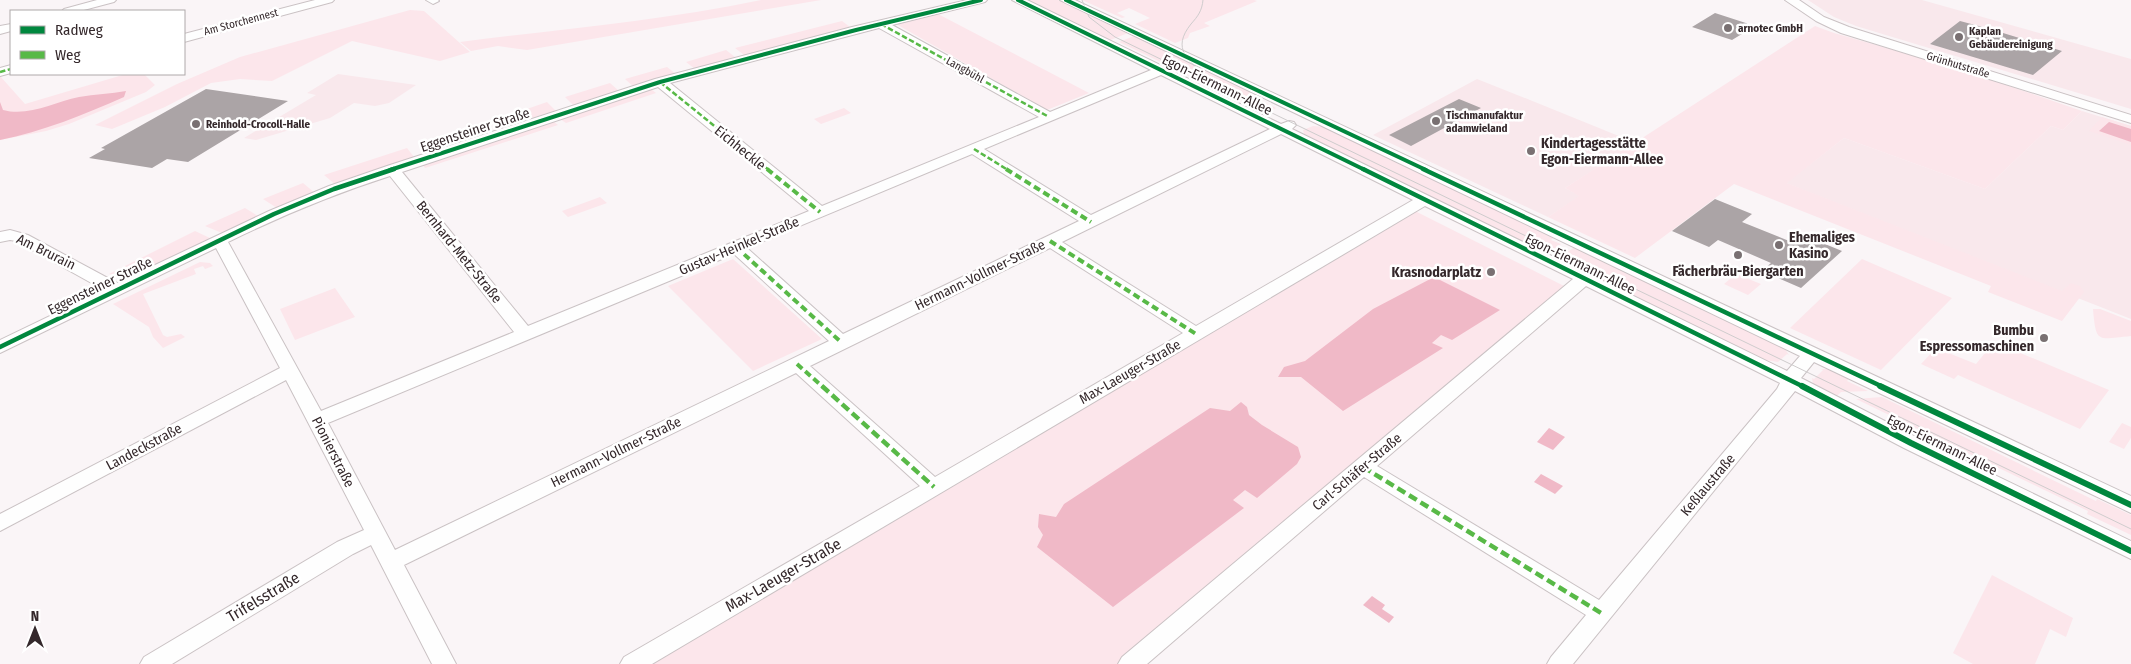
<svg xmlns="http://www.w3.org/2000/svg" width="2131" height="664" viewBox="0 0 2131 664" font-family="'Fira Sans Condensed',sans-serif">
<rect width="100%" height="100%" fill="#faf5f7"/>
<path fill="#f9e8ec" d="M1808,0H1922L2131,59V109L1856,26L1834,17Z
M338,74L416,85L389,103L375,106L354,103L330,118L256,140L244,138L316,95L307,93Z
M1477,79L1530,100L1636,143L1565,188L1580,196L1548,217L1373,135Z
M2082,111L2131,126V319L1786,183L1844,138L1985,189L2051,126L2063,130Z"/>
<path fill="#fce6eb" d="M761,0H821L527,50L498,46L471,51L460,42C560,29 661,21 761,0Z
M1025,0H1058L1128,33L1108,41Z
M1082,0H1254L1257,1L1204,23L1210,26L1190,33L1188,38L1175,43L1135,24L1150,18L1129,8L1117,13L1125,17L1122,18Z
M410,10L424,11L470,52L440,61L352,41L272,81L240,79L211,83L165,107L112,129L95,125L177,84L240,57Z
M938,14L1089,93L1047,110L896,24Z
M842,21L850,27L744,55L735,48Z
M1815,26L1834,33L1957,68L2082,111L2063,130L2051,126L1985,189L1844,138L1787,183L2062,291L2071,283L2080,286L2084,292L2062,321L1988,292L1991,286L1734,184L1635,258L1548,217L1579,196L1565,188Z
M1134,36L1262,97L1258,99L1276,108L1266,113L1119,42Z
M726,50L735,57L695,69L686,62Z
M667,67L676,74L634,87L625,79Z
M126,74H144L155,85L146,92L69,124L46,131L0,140V76L25,104Z
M610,83L619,91L573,105L565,97Z
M651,89L656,93L566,123L560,119Z
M547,102L556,111L533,118L524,110Z
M844,108L851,113L821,124L814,119Z
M513,113L522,122L499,129L490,120Z
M2102,117L2131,126V145L2089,131Z
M553,121L558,125L425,168L422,164Z
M478,126L484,133L436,149L429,141Z
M1313,126L1325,127L1555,236L1551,240L1561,244L1547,254L1304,134L1303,130Z
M407,148L414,157L336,185L324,175Z
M303,183L315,193L277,208L263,199Z
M600,197L607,203L568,217L562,211Z
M245,208L258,216L222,233L205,226Z
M1415,211L1566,287L1118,664H649Z
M195,231L212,239C183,252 142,280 109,274Z
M1576,246L1783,346L1789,355L1787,354L1778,362L1765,360L1568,264L1572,261L1562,256Z
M733,259L822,339L753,371L668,286Z
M1862,259L1952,298L1881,370L1790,328Z
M200,262L210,263L213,266L205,269L203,266L194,269L196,274L143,294L163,335L167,337L181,334L185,337L163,348L153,337L149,327L113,304Z
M1736,274L1761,284L1748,295L1724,284Z
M335,288L355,317L295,340L280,309Z
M2093,309H2100L2131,321V336C2098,339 2096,345 2093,309Z
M1994,342L2109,390L2080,429L1958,375L1954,379L1921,364L1936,348L1976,364Z
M1821,369H1832L1851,376L1847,381L1868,391L1841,392L1835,398L1813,384L1812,378L1814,379L1823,370Z
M1882,397L2096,501L2097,499L2131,515V535L2087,514L2088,511L1856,399Z
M2122,423L2131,427V438L2124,449L2109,442Z
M1992,575L2073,618L2066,637L2050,629L2035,664H1973L1953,653Z"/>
<path fill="#f0b9c7" d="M126,91L124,97C85,114 42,132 0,140V102L3,110C29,117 54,102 79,97C95,94 111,94 126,91Z
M2109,122L2131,129V142L2099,131Z
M1434,277L1500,310L1452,340L1441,335L1432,343L1443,348L1343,411L1301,377H1278L1284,367L1305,361L1373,309Z
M1241,402L1247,407L1249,415L1262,425L1298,447L1301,457L1297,464L1257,498L1245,490L1233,500L1244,508L1113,607L1037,547L1043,535L1038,527L1039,514L1056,517L1064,504L1210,408L1230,411Z
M1549,428L1565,437L1553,450L1537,442Z
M1541,474L1563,486L1555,494L1534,482Z
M1372,596L1385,605L1382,609L1394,617L1389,623L1363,605Z"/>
<path fill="#aba4a6" d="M1715,13L1755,26L1732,40L1692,27Z
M1960,21L1990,29L2062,51L2033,75L1930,44Z
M206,89L288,101L188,162L167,159L152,168L89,158L105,149L101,148Z
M1459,99L1481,108L1411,146L1389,135Z
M1715,199L1752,214L1742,222L1794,243L1803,235L1842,251L1801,288L1762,271L1771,263L1718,240L1709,247L1672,231Z"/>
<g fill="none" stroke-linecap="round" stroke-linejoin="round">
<g stroke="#cac2c4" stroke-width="2">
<path id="minor" d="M97,0H116L114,2L80,11H62L64,9Z
M315,0H334L332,2L184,42V34Z
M426,0H438L439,1L433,4Z
M967,0H987L985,2L892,25L1050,112L1151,70L1012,0H1027L1281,124L1289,121L1294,122L1296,125L1292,129L1787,371L1800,356L1060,0H1075L2131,496V513L1814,362L1801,378L1918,438L2131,541V559L1904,448L1795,391L1573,664H1547L1551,657L1586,615L1364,477L1147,664H1118L1122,657L1573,279L1425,206L652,664H620L624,657L920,486L796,373L404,565L456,664H432L371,545L353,554L172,664H140L144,657L337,542L364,530L286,380L0,531V514L280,368L216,248L0,353V340L104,290L16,241L10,240L0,242V232L10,230L28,235L117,283L269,211L329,186L387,166L655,79L852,27ZM879,28L1039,117L822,206L670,83ZM1161,75L1270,129L1091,215L984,149ZM658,87L809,211L528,326L402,172ZM1281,134L1413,200L1196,326L1062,242ZM972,154L1079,221L843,334L747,248ZM390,176L514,332L321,411L228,242C281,216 334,194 390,176ZM1050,248L1183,333L935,477L810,366ZM734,254L829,341L395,550L328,423ZM1586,286L1780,383L1777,389L1599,600L1377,466Z
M1785,0H1799L1824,17L1849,27L2131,115V123L1841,33L1816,21Z
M11,24V31L0,34V26Z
M11,65V73L0,76V68Z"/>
</g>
<use href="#minor" fill="#fefefe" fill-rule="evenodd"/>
<path stroke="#cfcccd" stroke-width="1" d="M1082,0L1089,17L1115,37L2131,529
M1203,0C1202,11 1198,16 1191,24C1171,49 1188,61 1208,77"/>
<path stroke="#58b947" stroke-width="2.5" stroke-dasharray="5.5 2.5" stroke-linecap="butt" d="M881,24L1049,117
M0,72L11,69
M660,82L769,170
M974,149L1008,170"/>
<path stroke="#58b947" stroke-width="4" stroke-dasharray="7 4" stroke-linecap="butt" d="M767,169L820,212
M1006,169L1091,222
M1050,241L1196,334
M736,247L842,343
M797,364L823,387"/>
<path stroke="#58b947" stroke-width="4.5" stroke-dasharray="9 4.5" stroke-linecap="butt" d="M822,386L934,487
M1363,467L1601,613"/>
<g stroke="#fff" stroke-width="6">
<path id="cycleway-far2" d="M1018,0L1365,170
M1066,0L1426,170
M390,170L660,82L856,30L981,0"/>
</g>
<g stroke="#fff" stroke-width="8">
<path id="cycleway-far1" d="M1363,169L1804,387
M1423,169L1883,387
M0,347L274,214L334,189L394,169"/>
</g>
<g stroke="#fff" stroke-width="9">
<path id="cycleway" d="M1802,386L1911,443L2131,551
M1880,386L2131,505"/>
</g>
<use href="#cycleway-far2" stroke="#00873e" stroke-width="4"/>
<use href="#cycleway-far1" stroke="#00873e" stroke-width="4.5"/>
<use href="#cycleway" stroke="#00873e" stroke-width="6"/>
</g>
<g fill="#797072" stroke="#fff" stroke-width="2">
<circle cx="1728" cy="28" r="5"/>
<circle cx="1959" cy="37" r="5"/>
<circle cx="1436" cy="121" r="5"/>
<circle cx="196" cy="124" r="5"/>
<circle cx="1531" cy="151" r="5"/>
<circle cx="1779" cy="245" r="5"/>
<circle cx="1738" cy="255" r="5"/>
<circle cx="1491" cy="272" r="5"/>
<circle cx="2044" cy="338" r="5"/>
</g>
<g text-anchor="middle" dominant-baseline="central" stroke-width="5" stroke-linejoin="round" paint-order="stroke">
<g font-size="11" fill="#34282b" stroke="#fff">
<text transform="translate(241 22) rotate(-15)">Am Storchennest</text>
<text transform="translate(1958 65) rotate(17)">Grünhutstraße</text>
<text transform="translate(965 70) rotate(29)">Langbühl</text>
</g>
<g font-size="11" font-weight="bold" fill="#34282b" stroke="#fff" text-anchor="start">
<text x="1738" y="28">arnotec GmbH</text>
<text x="1969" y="31">Kaplan<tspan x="1969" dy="13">Gebäudereinigung</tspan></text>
<text x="1446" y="115">Tischmanufaktur<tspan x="1446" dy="13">adamwieland</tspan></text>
<text x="206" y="124">Reinhold-Crocoll-Halle</text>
</g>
<g font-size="14" fill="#34282b" stroke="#fff">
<text transform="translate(1217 85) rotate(26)">Egon-Eiermann-Allee</text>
<text transform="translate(475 130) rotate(-18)">Eggensteiner Straße</text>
<text transform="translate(740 148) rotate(39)">Eichheckle</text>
<text transform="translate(739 246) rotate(-23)">Gustav-Heinkel-Straße</text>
<text transform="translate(46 252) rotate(26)">Am Brurain</text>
<text transform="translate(459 252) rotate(51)">Bernhard-Metz-Straße</text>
<text transform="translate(1580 264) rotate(26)">Egon-Eiermann-Allee</text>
<text transform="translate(980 275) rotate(-26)">Hermann-Vollmer-Straße</text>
<text transform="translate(100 286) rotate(-26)">Eggensteiner Straße</text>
<text transform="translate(1130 372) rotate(-30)">Max-Laeuger-Straße</text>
<text transform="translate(1942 445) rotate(26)">Egon-Eiermann-Allee</text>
<text transform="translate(144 447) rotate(-28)">Landeckstraße</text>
<text transform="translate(333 452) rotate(63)">Pionierstraße</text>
<text transform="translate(616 452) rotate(-26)">Hermann-Vollmer-Straße</text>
<text transform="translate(1357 472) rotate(-40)">Carl-Schäfer-Straße</text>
<text transform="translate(1708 485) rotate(-50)">Keßlaustraße</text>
</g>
<g font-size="14" font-weight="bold" fill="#34282b" stroke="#fff" text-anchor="start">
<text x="1541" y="143">Kindertagesstätte<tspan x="1541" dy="16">Egon-Eiermann-Allee</tspan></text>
<text x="1789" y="237">Ehemaliges<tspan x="1789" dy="16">Kasino</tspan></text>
<text x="1738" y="271" text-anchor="middle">Fächerbräu-Biergarten</text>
<text x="1481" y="272" text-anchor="end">Krasnodarplatz</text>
<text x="2034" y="330" text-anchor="end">Bumbu<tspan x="2034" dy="16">Espressomaschinen</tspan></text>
</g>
<g font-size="16" fill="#34282b" stroke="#fff">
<text transform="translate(783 575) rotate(-30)">Max-Laeuger-Straße</text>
<text transform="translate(263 597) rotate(-31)">Trifelsstraße</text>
</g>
</g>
<rect x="10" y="10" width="175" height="65" fill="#ffffff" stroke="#aea9aa"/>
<rect x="20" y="26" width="25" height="8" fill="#00873e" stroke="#aea9aa"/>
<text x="55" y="35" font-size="15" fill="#34282b">Radweg</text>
<rect x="20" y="51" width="25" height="8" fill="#58b947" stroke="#aea9aa"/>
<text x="55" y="60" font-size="15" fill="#34282b">Weg</text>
<g transform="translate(35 629)" stroke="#ffffff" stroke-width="4" paint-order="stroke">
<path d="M0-4L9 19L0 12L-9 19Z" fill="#34282b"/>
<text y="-8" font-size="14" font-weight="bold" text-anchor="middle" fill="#34282b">N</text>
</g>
</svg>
